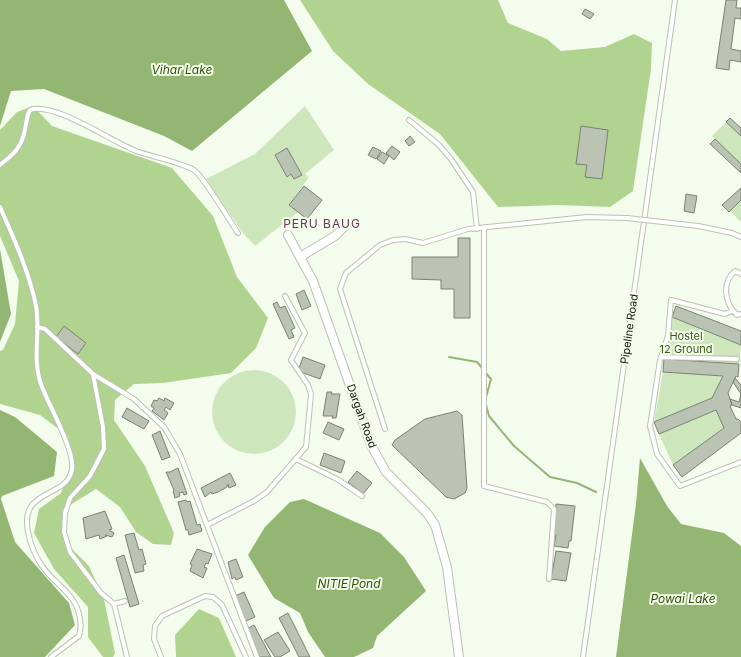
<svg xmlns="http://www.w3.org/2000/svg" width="741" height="657" viewBox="0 0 741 657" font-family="Inter,sans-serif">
<rect width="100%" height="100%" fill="#f4fded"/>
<path fill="#cee6bb" d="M305,106L334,150L305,174L309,177L289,205L298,212L255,246L243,233L206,179L255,154Z
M726,122L741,136V164L712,136Z
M741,200V222L730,211Z
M672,317L741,345L739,364L664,359Z
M212 412a42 42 0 1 1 84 0a42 42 0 1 1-84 0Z
M663,372L723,376L712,398L654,422Z
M716,410L724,428L673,465L659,434Z"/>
<path fill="#b0d48f" d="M300,0H498L508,23L547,39L561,51L605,47L634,34L652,43L651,69L633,191L610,207L558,205L498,207L440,134L368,84L333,51Z
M33,106L52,126L172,168L213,216L237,277L268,318L256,348L231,373L163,383L134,384L115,400L114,420L145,466L174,533L171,545L153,544L136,532L120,507L96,489L62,510L69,546L89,566L104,599L115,653L113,657H103L88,637V607L54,569L34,533L39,509L61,493L71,465L68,436L40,415L0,404V351L3,350L15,324L19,281L0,236V130L17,112Z
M199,609L219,618L236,657H176L175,635Z"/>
<path fill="#93b673" d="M0,0H284L312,51L192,151L164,136L44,89L11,91L0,126Z
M0,249L11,314L0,342Z
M0,410L15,417L57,452L54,476L2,496L1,499L15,542L69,603L75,625L45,657H0Z
M640,458L667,506L681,524L724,533L741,546V657H616L636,504Z
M304,499L380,533L404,557L426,591L377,636L373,648L354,657H325L308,632L300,613L274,598L248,555L265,527L290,502Z"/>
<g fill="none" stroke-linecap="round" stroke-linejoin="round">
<path stroke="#93b673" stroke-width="2" d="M449,357L477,362L483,369
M485,372L491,379L485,401L489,416L514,446L550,477L577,483L596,492"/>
</g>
<path fill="#bac3b4" stroke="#7a8274" d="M726,0H737L736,8H741V19L735,18L731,49L741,51V62L730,60L729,70L716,68Z
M585,9L594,14L590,19L582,14Z
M730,118L741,128V136L726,122Z
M581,126L608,130L602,179L585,177L587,165L576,164Z
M410,136L415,142L409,146L405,141Z
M715,139L741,164V173L710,144Z
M392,146L400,152L394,160L386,153Z
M373,147L381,151L376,159L368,155Z
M287,148L302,175L294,179L291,174L287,177L275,155Z
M382,152L389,156L384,164L377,159Z
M304,186L322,200L307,219L289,205Z
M741,188V200L729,212L722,205Z
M686,194L697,196L694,213L684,211Z
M458,238H470V318H454V289H441V280L412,279V257H458Z
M304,290L311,306L302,310L296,294Z
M277,302L280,308L285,306L295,328L291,330L294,337L289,339L273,304Z
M676,306L741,331V345L672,317Z
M64,326L86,343L78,354L56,337Z
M303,357L325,365L320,379L298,371Z
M664,359L739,364L738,377L736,376L728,393L732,405L730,406L736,419H738L741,422V433L682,477L673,465L724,428L716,410L659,434L654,422L712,398L723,376L663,372Z
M735,378L741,385V408L732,405L730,399L739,402L741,394L733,382Z
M327,392H332L331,394H340L336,418H332L333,416H323Z
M159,398L164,401L165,398L174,403L170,410L166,407L164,410L168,413L164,420L152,411L154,408L151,406L154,400L157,401Z
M127,408L149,421L144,429L122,417Z
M457,411L462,415L467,488L465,493L454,499L446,497L392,445L395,440L425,419Z
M328,422L344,429L339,440L323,433Z
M160,431L170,457L162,460L152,435Z
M324,453L345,461L341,473L320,465Z
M178,468L187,494L184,495L183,492L179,493L180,496L175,498L173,491L174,490L166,472H170Z
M357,471L372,483L363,494L348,482Z
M230,473L236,485L229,488L228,484L227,487L218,492L212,494L211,492L205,497L201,488Z
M186,500L187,502L190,501L197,525L200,524L202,531L189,535L188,530H186L178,502Z
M556,504L575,506L571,541H569L568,548L554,546L556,535H553Z
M105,511L112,529L109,530L114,533L112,537L105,535L107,536L100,539L99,535L86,539L83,518Z
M134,533L139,550L142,549L146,564L143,565L144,571L135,573L125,535Z
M197,549L212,554L208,564L206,563L204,567L207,568L203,578L190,571L192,565L190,564Z
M556,551L571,553L566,581L551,579Z
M124,555L139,604L130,607L116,558Z
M236,559L243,577L236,580L235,577L232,579L228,562Z
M244,592L255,617L246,621L235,596Z
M288,613L310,657H299L279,618Z
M254,625L271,657H259L245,630Z
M278,632L290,651L280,657H275L264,640Z"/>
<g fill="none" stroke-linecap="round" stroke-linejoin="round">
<g stroke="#bac2b3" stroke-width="6">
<path id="lane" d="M409,120L439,145L451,159L473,192L477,229
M0,165C14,154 22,147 25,129C27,122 26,117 30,110C54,101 112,142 136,151C153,157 180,162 194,170C203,176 230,221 238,233
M0,207C14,239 29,271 36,306C41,335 31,358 42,387C49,405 75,451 72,469C68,499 19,487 28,532C30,543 36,557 42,566C55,585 77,594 80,619C81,625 81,630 79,636L51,657
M698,226L732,233L741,237
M484,228V486L547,502L554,509L549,579
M741,274L735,271C721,283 725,304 737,315L741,314
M732,311L725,314L671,300L668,336L660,360L650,426L657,454L680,486L741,462
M37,327L45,329L93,374
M661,357L737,359
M385,429L340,289L346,273L380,245L393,240L405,239L423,243L468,229L587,217L627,218
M296,459L337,479L362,496
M207,525L254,501L267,492L306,447L311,394L308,385L291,360L305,333L285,296
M114,604L125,601
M127,657L114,604L101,593L70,552L64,532L65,513L70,498L90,476L104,449L103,427L93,374L134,399L164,427L180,454L257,657
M161,657L154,639L155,626L162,616L205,596L213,597L222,605L246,657
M583,657L675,0"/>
</g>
<g stroke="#bac2b3" stroke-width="10">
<path id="street" d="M288,235L313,281L371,445L386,472L427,513L435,525L447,567L459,657
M300,257L335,236L346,225"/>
</g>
<use href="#lane" stroke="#fff" stroke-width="4"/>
<use href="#street" stroke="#fff" stroke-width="8"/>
<g stroke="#bac2b3" stroke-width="6" stroke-linecap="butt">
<path id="lane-bridge" d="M627,218L698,226"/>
</g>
<use href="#lane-bridge" stroke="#fff" stroke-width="4"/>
</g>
<g text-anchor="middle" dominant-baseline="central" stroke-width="4" stroke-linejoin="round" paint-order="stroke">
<g font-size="11" fill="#161914" stroke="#f4fded">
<text transform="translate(629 329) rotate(-82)">Pipeline Road</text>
<text transform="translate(362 416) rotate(70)">Dargah Road</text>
</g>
<g font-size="11" fill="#3a5a13" stroke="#f4fded">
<text x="686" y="336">Hostel<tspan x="686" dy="13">12 Ground</tspan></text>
</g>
<g font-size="12" font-style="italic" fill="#304f03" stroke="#f4fded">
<text x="182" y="69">Vihar Lake</text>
<text x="349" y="583">NITIE Pond</text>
<text x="683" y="598">Powai Lake</text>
</g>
<g font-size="12" letter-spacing="1" fill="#6d315a" stroke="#f4fded">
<text x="322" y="223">PERU BAUG</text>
</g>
</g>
</svg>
